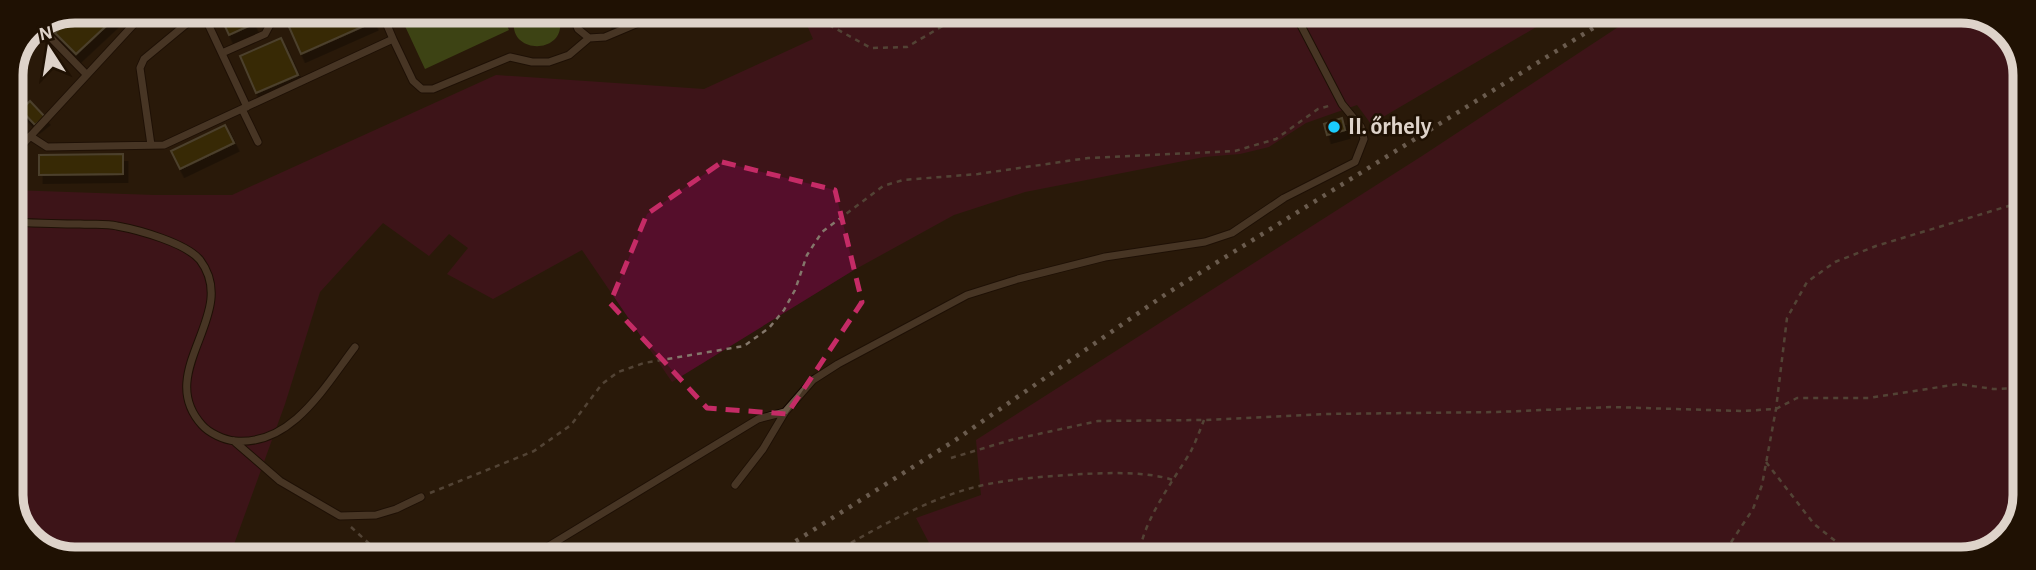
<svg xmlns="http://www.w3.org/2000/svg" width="2036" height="570" viewBox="0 0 2036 570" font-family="'Alegreya Sans',sans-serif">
<defs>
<filter id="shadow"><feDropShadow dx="4.5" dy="8" stdDeviation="0" flood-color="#0009"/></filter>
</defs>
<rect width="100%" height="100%" fill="#291a0a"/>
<path fill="#550e2b" d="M801,11L1562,12L1371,124L1357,105L1306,123L1269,147L1240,154L1204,157L1025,192L954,215L854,270L672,382L582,250L493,299L447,274L468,248L449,234L429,256L383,223L320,292L285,404L229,558L59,557L26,537L11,503V190L154,195H232L496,75L704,89L813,39Z
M1641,12L1977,13L2010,33L2025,71L2023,511L2001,546L1961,559L937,558L916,518L981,495L976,440L1422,156Z"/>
<path fill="#547723" d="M398,11H500L509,30L425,69Z
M517,11H557C577,58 497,58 517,11Z"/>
<path fill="#473c04" stroke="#757058" stroke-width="2" filter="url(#shadow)" d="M79,11H118L120,13L76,54L55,33Z
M218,11H247L253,24L229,35Z
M282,11H368L373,22L301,54Z
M604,11H635V12L609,23Z
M281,38L298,75L256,93L240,56Z
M30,101L45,117L35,125L21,110Z
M1342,118L1345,130L1327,135L1324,124Z
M225,125L234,143L180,169L171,151Z
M123,154V174L39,175V155Z"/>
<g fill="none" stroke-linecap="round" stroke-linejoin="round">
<g stroke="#110500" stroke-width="9">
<path id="lane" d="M202,11L247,107
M571,11L578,29L589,38L605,37L650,18L653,11
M52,39L87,75
M393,39L413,81L422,89H433L510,57L532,62H549L569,55L589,38
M222,53L265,34L272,21L268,11
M242,109L258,142
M30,136L47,147L164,145L393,39L381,11
M151,145L140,68L144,59L202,11
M11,157L146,11
M11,222C34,223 57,224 80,224C92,225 105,223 117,226C139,230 186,243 200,260C241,314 153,371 202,425C209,433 224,440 235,441C292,446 325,386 355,347
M234,441L280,481L340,516L376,515L396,509L421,497
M735,485L763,449L785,412L813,380L838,364L967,295L1018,279L1105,257L1205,242L1232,233L1284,198L1355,162L1364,139L1361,127L1342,104L1294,12
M529,558L758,419L785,412"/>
</g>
<path stroke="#84776b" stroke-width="2.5" stroke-dasharray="5 5" stroke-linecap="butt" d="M816,11L820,20L871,48L907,47L968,11
M951,458L1011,440L1098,421L1204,420L1325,414L1497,412L1611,407L1741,411L1776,409L1797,398H1869L1959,384L1993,389L2024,388
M1766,462L1814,524L1858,559
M430,493L534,451L571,425L602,384L618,372L644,363L744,346L769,328L784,310L795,290L807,255L822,232L883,186L903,180L978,174L1088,158L1235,151L1276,139L1318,109L1332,105
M351,527L385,558
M825,558C866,534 909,509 955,493C995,479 1040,477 1082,474C1111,473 1145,471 1173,480
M1139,559C1140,524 1174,480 1191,451C1196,441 1200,430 1204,420
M1720,559L1753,509L1762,485L1776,409L1787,318L1807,282L1835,262L1876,246L2025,201"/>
<use href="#lane" stroke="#6a5846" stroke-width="7"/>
<path stroke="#b8aca2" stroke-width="4.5" stroke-dasharray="3.5 7" stroke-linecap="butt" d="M769,558L954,441L1166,294L1619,12"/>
</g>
<path d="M0 0H2036V570H0ZM722,162L835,190L862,302L787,414L707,408L610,303L647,214Z" fill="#291a0a" fill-opacity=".55" fill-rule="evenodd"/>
<path fill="none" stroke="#c52b66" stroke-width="5" stroke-dasharray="14 9" stroke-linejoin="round" d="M722,162L835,190L862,302L787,414L707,408L610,303L647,214Z"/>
<circle fill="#1acafc" stroke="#1f1103" stroke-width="2.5" cx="1334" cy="127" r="7"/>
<g text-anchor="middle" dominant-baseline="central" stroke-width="5" stroke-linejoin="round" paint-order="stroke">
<g font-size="24" font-weight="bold" fill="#ded3ca" stroke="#1f1103" text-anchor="start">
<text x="1348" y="127">II. őrhely</text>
</g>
</g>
<path d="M0 0H2036V570H0ZM75 23H1961A52 52 0 0 1 2013 75V495A52 52 0 0 1 1961 547H75A52 52 0 0 1 23 495V75A52 52 0 0 1 75 23Z" fill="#1f1103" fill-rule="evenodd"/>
<path fill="none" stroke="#ded3ca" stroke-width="9" d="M75 23H1961A52 52 0 0 1 2013 75V495A52 52 0 0 1 1961 547H75A52 52 0 0 1 23 495V75A52 52 0 0 1 75 23Z"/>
<g transform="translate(49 49) rotate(348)" stroke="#1f1103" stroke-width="5" paint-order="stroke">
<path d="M0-5L12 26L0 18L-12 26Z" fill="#ded3ca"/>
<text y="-10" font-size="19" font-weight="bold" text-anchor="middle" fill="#ded3ca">N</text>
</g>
</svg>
